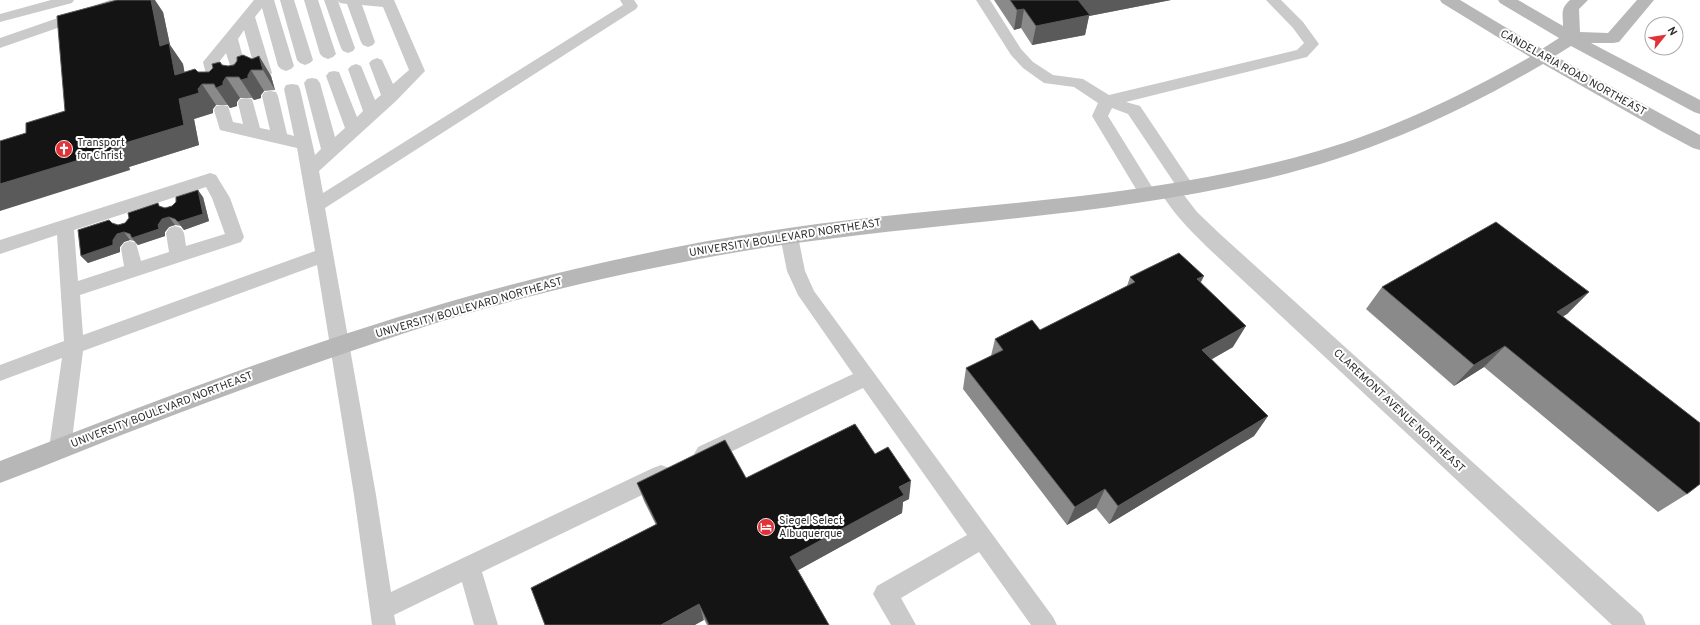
<svg xmlns="http://www.w3.org/2000/svg" width="1700" height="625" viewBox="0 0 1700 625" font-family="Overpass,sans-serif">
<rect width="100%" height="100%" fill="#fff"/>
<g fill="none" stroke-linecap="round" stroke-linejoin="round">
<path fill="#cacaca" fill-rule="evenodd" d="M51,0H74L72,3L0,22V14Z
M110,0H131L129,3L0,48V38Z
M254,0H274L294,66L291,69L286,71L281,69L278,66L262,8L255,17L272,73L269,76L264,78L259,76L256,73L244,30L238,39L249,80L246,84L241,85L236,84L226,53L219,62L225,87L222,91L217,92L212,91L209,87L203,62Z
M280,0H294L313,60L310,63L305,65L300,63L297,60Z
M304,0H318L336,54L333,57L328,59L323,57L320,54Z
M324,0H394L425,71L396,101L319,171L323,193L623,5L620,0H634L638,6L636,9L325,208L376,495L391,592L653,468L661,465L669,468L672,475L669,482L482,572L498,625H474L462,582L394,615L396,625H372L354,495L317,265L83,351L71,448L67,455L60,457L53,455L49,448L62,358L0,381V365L64,341L57,235L0,254V240L204,175L210,173L216,175L230,198L244,237L241,242L80,295L83,335L315,251L297,148L220,130L214,110L216,106L222,105L228,106L233,122L243,124L238,103L240,99L246,98L252,99L260,128L270,130L262,96L264,92L270,91L276,92L278,96L287,134L294,136L284,89L286,85L292,84L298,85L300,89L315,155L321,149L304,83L307,79L312,78L317,79L320,83L335,137L345,128L326,76L329,72L334,71L339,72L357,117L363,111L348,69L351,66L356,64L361,66L375,100L381,95L369,63L372,60L377,58L382,60L393,84L409,70L383,7L362,5L375,42L373,45L368,47L363,45L361,42L347,4L340,3L338,1L355,48L353,51L348,53L343,51L341,48ZM206,187L212,198L225,234L186,246L184,233L181,228L175,226L169,228L166,233L169,252L141,261L136,243L130,241L124,243L121,248L124,266L78,281L74,230Z
M976,0H990L1021,49L1033,62L1053,75L1083,79L1109,95L1297,50L1304,43L1293,28L1266,0H1281L1303,22L1319,44L1307,57L1126,102L1140,106L1193,185L1196,189L1193,193L1187,195L1181,193L1128,114L1112,108L1108,116L1157,195L1154,199L1148,201L1142,199L1092,116L1098,103L1074,87L1044,83L1023,68L1011,55Z
M789,229L795,231L798,236L805,271L814,291L1053,617L1057,625H1031L979,552L901,598L916,625H891L873,594L877,586L967,535L863,388L712,461L705,463L698,461L694,454L698,447L853,374L798,295L787,271L780,236L783,231Z"/>
<path fill="#cacaca" fill-rule="evenodd" d="M1170,184L1177,186L1197,212L1220,234L1642,615L1646,625H1612L1206,246C1189,229 1172,212 1160,191L1163,186Z"/>
<path fill="#b7b7b7" fill-rule="evenodd" d="M1440,0H1460L1542,49L1559,38L1500,3L1498,0H1518L1563,26C1563,14 1560,9 1570,0H1588L1579,9L1580,32L1608,33L1637,0H1654L1619,42L1613,43H1591L1700,100V114L1694,112L1571,46L1555,56L1700,135V150L1693,148L1661,131L1543,64C1452,117 1362,157 1260,180C1075,223 885,223 699,259C599,278 499,302 402,334C320,361 239,390 158,421C105,441 53,463 0,483V461C147,404 294,347 445,303C529,278 615,259 702,242C759,232 818,223 876,217C1024,201 1175,193 1318,151C1393,129 1462,95 1530,57L1442,3Z"/>
</g>
<path fill="#8a8a8a" d="M994,0H1171L1089,16L1085,35L1032,45L1021,28L1014,30Z
M163,12L170,45L183,64L184,72H209L223,65L228,66L252,59L259,56L271,76L275,90L264,91L261,95V98L254,100L252,98H240L237,102V106L230,108L228,105H216L213,109V113L194,119L199,145L129,167L130,170L26,133L65,111Z
M203,197L209,221L184,230L181,226L175,225L169,227L165,232V236L138,245L134,241L130,240L124,242L120,247V252L88,263L81,256L109,220L113,224L118,225L125,223L160,207L165,208Z
M1130,277L1201,282L1233,347L1212,359L1268,416L1254,436L1109,524L1096,508L1067,525L963,389L966,368L991,356L995,339L1040,330L1127,286Z
M1382,287L1589,292L1567,314L1563,316L1687,494L1658,512L1484,367L1454,386L1366,309Z
M875,454L909,499L903,502L902,513L798,570L829,625H707L656,525L644,501L637,483L746,478Z"/>
<path fill="#5a5a5a" d="M151,0H155L163,12L170,45L183,64L189,95L175,75L160,46Z
M1077,0H1171L1089,16L1085,35L1032,45L1036,26Z
M1024,9L1021,28L1014,30L1017,10Z
M259,56L271,76L275,90L263,70Z
M251,70L264,91L261,95V98L254,100L241,80Z
M226,77L240,98L237,102V106L230,108L216,88L223,82Z
M202,84L216,105L213,109V113L194,119L199,145L129,167L130,170L0,211V184L112,147L179,99L198,89Z
M198,190L203,197L209,221L184,230L178,222Z
M169,217L175,225L169,227L165,232V236L138,245L132,238L162,219Z
M124,232L130,240L124,242L120,247V252L88,263L81,256L117,234Z
M1204,276L1193,298L1197,279Z
M1589,292L1567,314L1535,334L1557,312Z
M1246,326L1233,347L1191,371L1202,350Z
M1505,346L1484,367L1454,386L1474,365Z
M1268,416L1254,436L1109,524L1118,506Z
M911,481L909,499L903,502L902,513L793,573L790,557L899,487Z
M1105,489L1096,508L1067,525L1075,507Z
M699,604L704,620L695,625H661Z"/>
<path fill="#141414" stroke="#5a5a5a" d="M117,0H151L160,46L169,43L175,75L195,69L198,72H209L213,68L212,64L220,62L222,65L228,66L234,65L237,61V57L243,55L252,59L259,56L263,70H251L248,75V78L241,80L239,77H226L223,82V85L216,88L214,84H202L198,89L199,93L179,99L184,125L112,147V150L0,184V141L26,133V123L65,111L57,16Z
M1010,0H1078L1090,15L1036,26L1024,9L1017,10Z
M198,190L203,214L178,222L175,219L169,217L162,219L158,225L159,229L132,238L130,234L124,232L117,234L113,240V245L81,256L78,230L109,220L112,223L118,225L125,223L129,218L128,213L158,203L159,206L165,208L172,206L176,202V197Z
M1496,222L1589,292L1557,312L1700,423V484L1687,494L1505,346L1474,365L1382,287Z
M1179,253L1204,276L1197,279L1246,326L1202,350L1268,416L1118,506L1105,489L1075,507L966,368L1003,350L995,339L1032,320L1040,330L1135,282L1130,277Z
M855,424L875,454L888,447L911,481L899,487L904,495L790,557L829,625H709L699,604L661,625H545L531,588L657,524L637,483L725,440L746,478Z"/>
<defs>
<g id="church-disc" transform="scale(0.9)"><circle r="9.5" fill="#e03238" stroke="#fff"/><path d="M-1.2-6h2.4v3.5h3.3v2.4h-3.3V6h-2.4V-.1h-3.3v-2.4h3.3Z" fill="#fff"/></g>
<g id="hotel-disc" transform="scale(0.9)"><circle r="9.5" fill="#e03238" stroke="#fff"/><path d="M-6-4.5h1.5V1H6V5H4.5V3h-9V5H-6ZM-4 0a1.8 1.8 0 1 1 3.6 0ZM.5 0V-2.5h3Q6-2.5 6 0Z" fill="#fff"/></g>
</defs>
<g fill-rule="evenodd">
<use href="#church-disc" x="64" y="149"/>
<use href="#hotel-disc" x="766" y="527"/>
</g>
<g text-anchor="middle" dominant-baseline="central" stroke-width="4" stroke-linejoin="round" paint-order="stroke">
<g font-size="11" fill="#2d2d2d" stroke="#fff">
<text transform="translate(1573 73) rotate(29)">CANDELARIA ROAD NORTHEAST</text>
<text transform="translate(785 238) rotate(-9)">UNIVERSITY BOULEVARD NORTHEAST</text>
<text transform="translate(469 308) rotate(-16)">UNIVERSITY BOULEVARD NORTHEAST</text>
<text transform="translate(162 410) rotate(-21)">UNIVERSITY BOULEVARD NORTHEAST</text>
<text transform="translate(1399 411) rotate(43)">CLAREMONT AVENUE NORTHEAST</text>
</g>
<g font-size="11" fill="#2d2d2d" stroke="#fff" text-anchor="start">
<text x="77" y="143">Transport<tspan x="77" dy="13">for Christ</tspan></text>
<text x="779" y="521">Siegel Select<tspan x="779" dy="13">Albuquerque</tspan></text>
</g>
</g>
<g transform="translate(1664 36) rotate(60)"><circle r="19" fill="#ffffff" stroke="#ababab"/>
<path d="M0-3L7 15L0 10L-7 15Z" fill="#e03238"/>
<text y="-6" font-size="11" font-weight="bold" text-anchor="middle" fill="#2d2d2d">N</text>
</g>
</svg>
